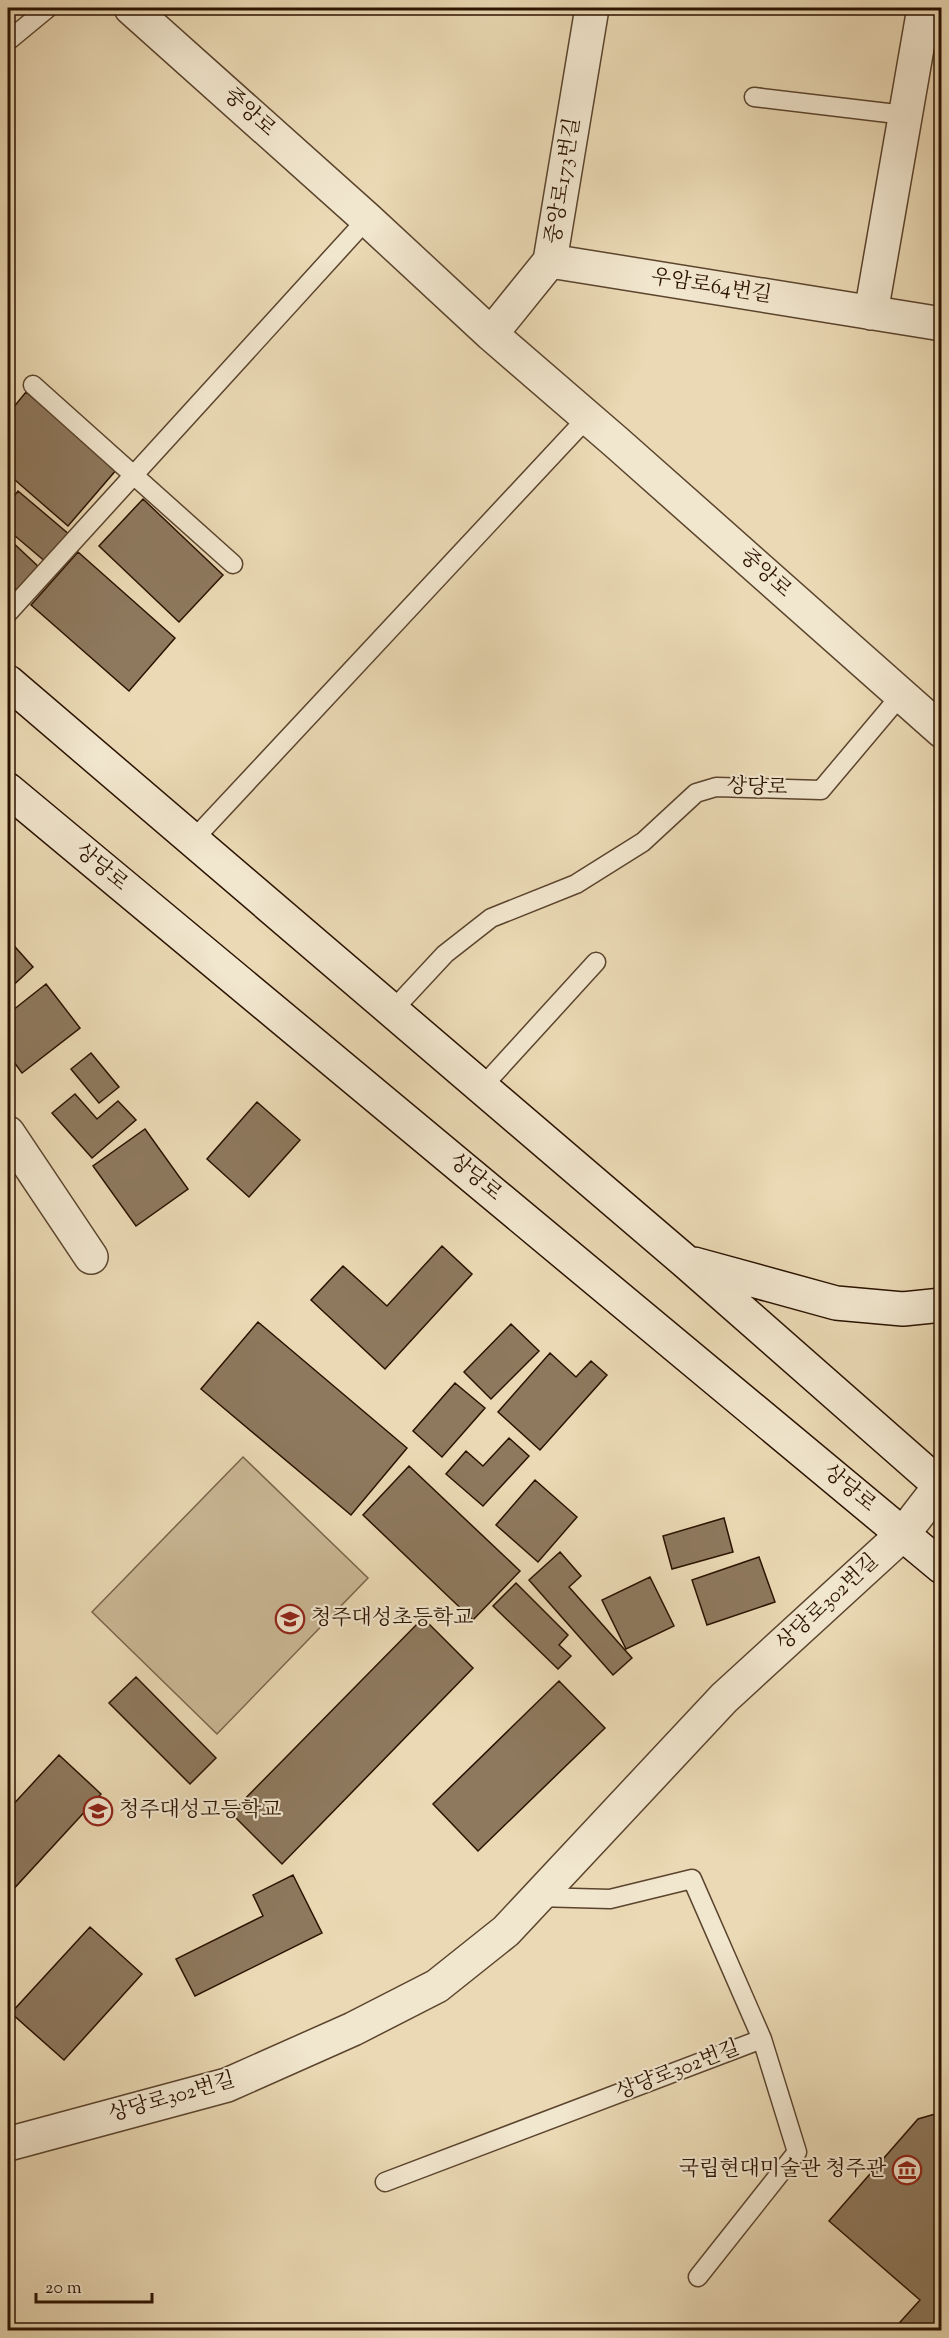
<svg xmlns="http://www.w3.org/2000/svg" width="949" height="2338" viewBox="0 0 949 2338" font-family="'Sorts Mill Goudy','Noto Serif KR',serif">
<rect width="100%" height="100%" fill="#ead9b4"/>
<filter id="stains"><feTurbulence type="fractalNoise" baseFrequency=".00333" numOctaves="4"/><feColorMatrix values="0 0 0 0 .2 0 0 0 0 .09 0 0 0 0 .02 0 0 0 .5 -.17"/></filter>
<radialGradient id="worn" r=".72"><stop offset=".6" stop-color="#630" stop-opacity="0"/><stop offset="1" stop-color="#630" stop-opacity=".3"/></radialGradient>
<path fill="#cab795" stroke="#7a644a" stroke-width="1.5" d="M243,1457L368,1578L217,1734L92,1612Z"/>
<path fill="#8e795e" stroke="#2b1200" stroke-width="1.5" d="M26,392L117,469L68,526L8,474V414Z
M18,491L70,535L47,563L8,530V504Z
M143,499L223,575L179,622L99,546Z
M8,538L42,570L19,593L8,582Z
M78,552L175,638L129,691L31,605Z
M8,939L33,967L8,990Z
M46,984L80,1028L22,1073L8,1054V1014Z
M91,1053L119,1087L99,1103L71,1069Z
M75,1094L97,1119L118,1101L136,1120L92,1158L52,1113Z
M257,1102L300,1140L249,1197L207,1159Z
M145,1129L188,1189L136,1226L93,1166Z
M442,1246L472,1274L385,1369L311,1300L343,1266L387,1306Z
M258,1322L407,1448L351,1515L201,1389Z
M511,1324L539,1351L491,1399L464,1372Z
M550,1353L576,1377L591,1361L607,1375L540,1450L498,1412Z
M455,1383L485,1408L442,1457L413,1431Z
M509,1438L529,1456L483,1506L446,1474L466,1451L483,1466Z
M409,1466L520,1571L473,1620L363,1515Z
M535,1480L577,1517L538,1562L496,1525Z
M724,1518L733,1552L672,1569L663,1536Z
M560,1552L581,1576L569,1587L632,1658L613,1675L529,1580Z
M759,1557L775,1602L707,1625L692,1580Z
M650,1577L674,1626L626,1649L602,1600Z
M516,1583L568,1635L559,1645L571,1656L558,1669L493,1606Z
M423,1618L473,1668L282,1864L231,1813Z
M136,1677L216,1758L190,1784L109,1703Z
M559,1681L605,1728L478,1851L433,1804Z
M59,1755L101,1794L8,1895V1810Z
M293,1875L322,1933L195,1996L176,1959L263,1916L253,1895Z
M90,1927L142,1974L64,2060L11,2013Z
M942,2112V2330H893L920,2300L829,2221L918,2119Z
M942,2112V2330H893L920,2300L829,2221L918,2119Z"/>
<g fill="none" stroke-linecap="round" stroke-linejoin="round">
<g stroke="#5b442d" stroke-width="21">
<path id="lane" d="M8,41L48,8
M754,97L905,115
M33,385L233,564
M8,613L367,219
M193,840L587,418
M392,1011L445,954L491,918L576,884L643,842L696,793L716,787L821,790L901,695
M482,1087L596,962
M537,1897L610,1899L692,1879L762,2039L797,2152L698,2277
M385,2182L762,2039"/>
</g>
<g stroke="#5b442d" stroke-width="36">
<path id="street" d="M131,8L367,219L491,334L616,442L942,731
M550,261L942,324
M871,313L924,8
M491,334L550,261L592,8
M8,1133L91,1257
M8,2144L227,2085L353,2029L437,1986L506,1931L724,1698L903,1534L940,1486"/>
</g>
<g stroke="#2b1200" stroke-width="36">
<path id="secondary" d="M8,682L686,1262L942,1487
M8,790L942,1567
M694,1264L836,1303L903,1309L942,1305"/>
</g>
<use href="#lane" stroke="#f1e6ce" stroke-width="18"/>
<use href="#street" stroke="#f1e6ce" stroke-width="33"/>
<use href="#secondary" stroke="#f1e6ce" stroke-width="33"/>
</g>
<defs>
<g id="school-ring" transform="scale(1.5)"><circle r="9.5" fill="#f1e6ce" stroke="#8f2418" stroke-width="1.5"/><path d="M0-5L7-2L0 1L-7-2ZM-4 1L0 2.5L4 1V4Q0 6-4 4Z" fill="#8f2418"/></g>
<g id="museum-ring" transform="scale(1.5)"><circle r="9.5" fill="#f1e6ce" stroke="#8f2418" stroke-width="1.5"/><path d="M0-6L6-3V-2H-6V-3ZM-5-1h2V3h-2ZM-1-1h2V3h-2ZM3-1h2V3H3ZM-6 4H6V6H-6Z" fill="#8f2418"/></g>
</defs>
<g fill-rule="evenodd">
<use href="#school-ring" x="290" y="1619"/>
<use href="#school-ring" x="98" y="1811"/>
<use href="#museum-ring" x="907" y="2170"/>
</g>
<g text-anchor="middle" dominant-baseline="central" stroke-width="4.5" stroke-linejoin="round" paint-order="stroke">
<g font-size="21" fill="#2b1200" stroke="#f1e6ce">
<text transform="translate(249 113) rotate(42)">중앙로</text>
<text transform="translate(564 181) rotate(-81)">중앙로173번길</text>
<text transform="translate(711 287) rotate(9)">우암로64번길</text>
<text transform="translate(765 574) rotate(42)">중앙로</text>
<text transform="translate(757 788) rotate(2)">상당로</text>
<text transform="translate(101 868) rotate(40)">상당로</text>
<text transform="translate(475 1178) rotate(40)">상당로</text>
<text transform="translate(849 1489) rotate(40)">상당로</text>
<text transform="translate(828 1603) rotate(-43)">상당로302번길</text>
<text transform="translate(678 2071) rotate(-21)">상당로302번길</text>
<text transform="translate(172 2098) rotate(-16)">상당로302번길</text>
</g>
<g font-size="21" fill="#2b1200" stroke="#f1e6ce" text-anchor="start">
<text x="311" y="1619">청주대성초등학교</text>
<text x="119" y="1811">청주대성고등학교</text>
<text x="886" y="2170" text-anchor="end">국립현대미술관 청주관</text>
</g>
</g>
<rect width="949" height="2338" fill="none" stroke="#ead9b4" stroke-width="30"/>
<rect x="9" y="9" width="931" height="2320" fill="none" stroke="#2b1200" stroke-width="3"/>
<rect x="15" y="15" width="919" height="2308" fill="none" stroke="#2b1200" stroke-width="1.5"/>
<path d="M36 2293v9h116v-9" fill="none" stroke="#2b1200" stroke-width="3"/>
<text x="45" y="2293" font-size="18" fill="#2b1200" stroke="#f1e6ce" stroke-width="4.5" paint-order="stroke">20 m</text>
<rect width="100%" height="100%" filter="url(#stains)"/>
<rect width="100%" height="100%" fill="url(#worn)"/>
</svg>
